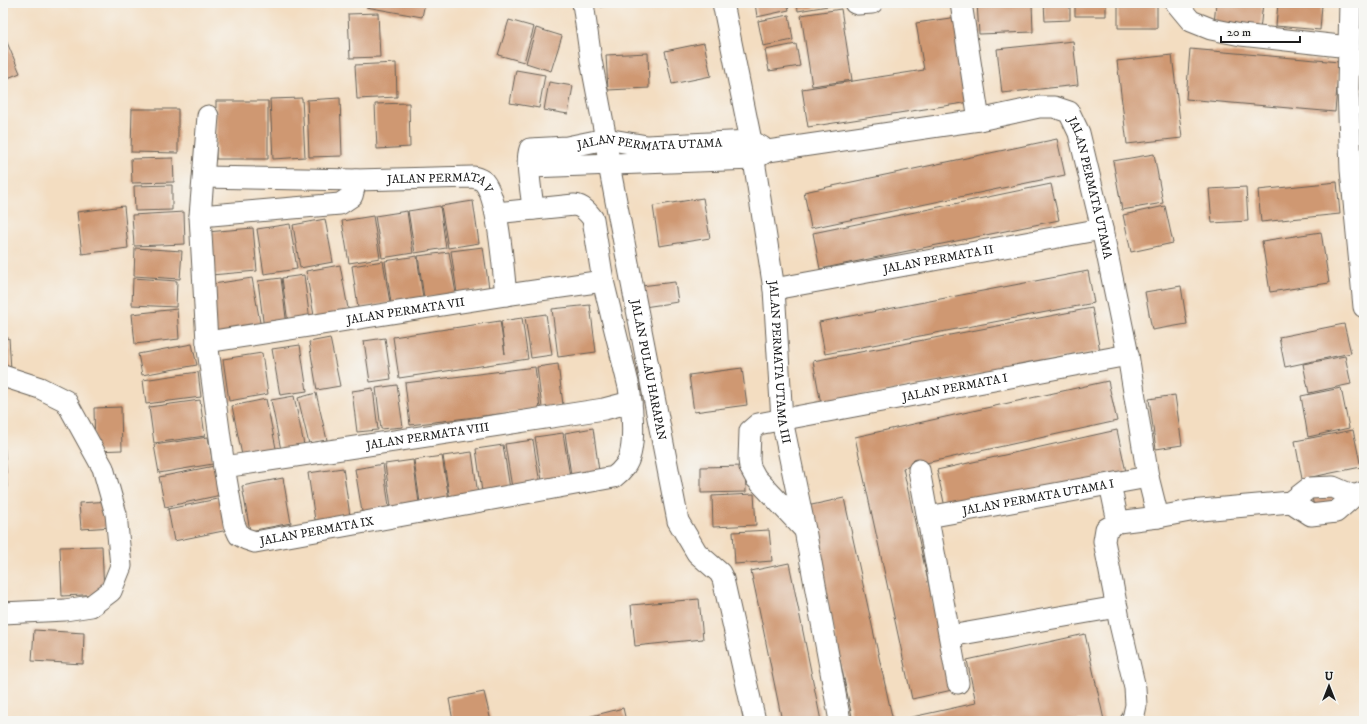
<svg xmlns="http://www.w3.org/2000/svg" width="1367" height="724" viewBox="0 0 1367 724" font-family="'IM FELL DW Pica',serif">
<rect width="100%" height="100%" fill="#f6f6f2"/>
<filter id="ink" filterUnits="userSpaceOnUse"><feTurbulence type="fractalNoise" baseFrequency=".025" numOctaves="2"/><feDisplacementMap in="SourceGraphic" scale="8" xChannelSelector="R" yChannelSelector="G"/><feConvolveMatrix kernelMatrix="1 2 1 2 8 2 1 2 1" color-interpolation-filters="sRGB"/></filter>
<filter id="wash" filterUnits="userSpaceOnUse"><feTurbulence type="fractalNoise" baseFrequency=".012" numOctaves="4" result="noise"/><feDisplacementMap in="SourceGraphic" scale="16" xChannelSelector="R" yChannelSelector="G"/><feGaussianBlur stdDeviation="0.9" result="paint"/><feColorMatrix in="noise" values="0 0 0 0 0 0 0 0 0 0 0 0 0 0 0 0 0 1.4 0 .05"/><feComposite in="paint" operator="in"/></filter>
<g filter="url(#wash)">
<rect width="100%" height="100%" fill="#f3ddc1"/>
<g id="blocks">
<path fill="#cf9872" d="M367,3H425L422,17L366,7Z
M600,3H619V4L601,7Z
M755,3H787L789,10L757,17Z
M797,3H840V4L798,11Z
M977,3H1032L1033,32L979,34Z
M1044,3H1070V20L1045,21Z
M1075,3H1106V16H1075Z
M1118,3H1157V28H1118Z
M1216,3H1263L1260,30L1214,24Z
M1278,3L1322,5L1320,30L1276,26Z
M841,9L852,80L812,86L801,15Z
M378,13L380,57L350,58L348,14Z
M789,15L793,40L763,46L758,21Z
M957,17L970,102L808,127L802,89L924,70L916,23Z
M1364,19V70H1362L1360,20Z
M509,20L534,27L524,62L498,55Z
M536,28L562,36L551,71L526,63Z
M3,33L20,73L3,80Z
M1073,41L1078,85L1002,93L997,49Z
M704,43L711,76L672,84L665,51Z
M796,44L800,66L769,71L765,50Z
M1190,49L1339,62L1335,112L1186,99Z
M648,53L649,88L608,90L606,55Z
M1172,55L1182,138L1127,144L1117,61Z
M396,63L397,97L357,99L355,65Z
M516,70L545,75L539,108L510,103Z
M549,82L573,86L568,114L544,110Z
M302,98L305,157L273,159L270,99Z
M340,98L342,156L309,157L307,100Z
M216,101H268V159H216Z
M409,103L410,147L377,149L375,104Z
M132,109H178V153L131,152Z
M1057,139L1065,175L811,228L804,192Z
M1154,154L1163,203L1122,210L1113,161Z
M173,158L174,182L132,183L131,159Z
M1337,182L1340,214L1261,222L1258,190Z
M1051,184L1059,220L820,269L813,233Z
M172,185V210L135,211L134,186Z
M1246,187L1248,221L1212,223L1209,189Z
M703,198L710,238L659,246L653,206Z
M473,201L479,243L448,248L441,206Z
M124,206L128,248L82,254L77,212Z
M440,206L446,248L415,253L408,211Z
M1165,206L1173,243L1131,252L1123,215Z
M407,211L413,253L382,258L375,216Z
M184,212L185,244L134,246L132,215Z
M373,216L380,258L349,263L342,221Z
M325,219L333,262L300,268L293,225Z
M290,224L297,269L264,274L257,229Z
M253,228L257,271L211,275L207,232Z
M1321,232L1329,283L1270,292L1262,241Z
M483,247L489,288L457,293L451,251Z
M135,248L182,251L180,279L134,276Z
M449,252L456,294L424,298L418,256Z
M417,256L423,298L391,303L385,261Z
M383,261L390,303L358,308L352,266Z
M340,265L349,314L315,321L306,271Z
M1088,271L1094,303L825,354L819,322Z
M304,275L310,321L288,323L282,278Z
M133,278L177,281L176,307L132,305Z
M252,278L261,328L217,336L207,285Z
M281,278L287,326L264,329L258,281Z
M675,282L678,302L644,307L641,286Z
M1181,286L1187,324L1152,330L1145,292Z
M590,305L596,352L558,357L552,309Z
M1092,308L1100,351L821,404L813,361Z
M177,309L179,339L135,344L132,314Z
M546,314L552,355L531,358L525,317Z
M522,318L528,359L399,378L393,337L500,321L505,354L501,321Z
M1344,324L1351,353L1285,367L1279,337Z
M9,338L11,370H3V339Z
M330,338L340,386L317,390L309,342Z
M385,338L391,379L370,382L364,341Z
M192,344L197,365L142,375L138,354Z
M300,345L307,391L280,395L272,349Z
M262,353L268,394L229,401L223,359Z
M1345,356L1351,384L1309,393L1303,364Z
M558,364L563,405L542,408L537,367Z
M535,367L540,409L410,425L405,383Z
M742,368L747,405L694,412L689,375Z
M198,372L201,397L146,404L143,380Z
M1108,381L1117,421L903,468L952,690L912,699L855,437Z
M397,385L403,427L381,429L376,388Z
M373,388L378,430L357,432L352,391Z
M1341,388L1349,428L1308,437L1301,396Z
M316,393L327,440L309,444L298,398Z
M1175,395L1182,445L1156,449L1149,399Z
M294,396L304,445L281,450L271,400Z
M266,399L277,453L243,460L232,406Z
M200,400L205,436L154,443L149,407Z
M121,407L122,450L95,451L94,408Z
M593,428L600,478L572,482L565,433Z
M1117,430L1126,472L946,512L937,470Z
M1353,430L1361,467L1302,479L1295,441Z
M563,433L571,483L543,487L535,437Z
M208,437L213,464L159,473L154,445Z
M3,439H4L7,487H3Z
M533,440L541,490L513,494L505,444Z
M503,445L511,495L483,499L476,449Z
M472,452L479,502L451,506L443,456Z
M442,456L450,506L421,510L414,460Z
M413,460L420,510L392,514L385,464Z
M383,464L390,514L363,518L355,469Z
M214,466L221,495L165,507L159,477Z
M745,466L746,492L701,493V467Z
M343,468L350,516L315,520L308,473Z
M283,478L291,523L250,531L242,486Z
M1333,489L1336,509L1315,512L1311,492Z
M754,494L756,525L713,527L712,496Z
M222,498L228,530L174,541L168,509Z
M844,498L857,557L893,721H853L807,506Z
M111,501L113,527L81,529L79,503Z
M769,530L772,561L735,564L733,532Z
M102,546L104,594L62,596L60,547Z
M789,563L794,587L821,721H782L756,594L751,571Z
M699,599L703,639L635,646L631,605Z
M34,630L84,633L83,664L32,661Z
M1085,634L1104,720L894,721L976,703L967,660Z
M484,692L491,721H453L449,699Z
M623,708L626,721H589L588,717Z"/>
</g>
</g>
<g filter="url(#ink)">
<use href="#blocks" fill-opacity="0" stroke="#676056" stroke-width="1"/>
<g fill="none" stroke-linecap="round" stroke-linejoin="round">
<g stroke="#676056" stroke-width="23">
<g id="minor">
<path id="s1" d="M583,3L591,60L606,139L609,165L678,521L697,553L720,573L723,579L755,721"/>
<path id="s2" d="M723,3L751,141L774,289L782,420L805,530L840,721"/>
<path d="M855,3L858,4L872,3"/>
<path d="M961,3L979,120"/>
<path d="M1176,3L1191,21L1211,29L1241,35L1349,47"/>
<path d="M1350,3L1348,88L1351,170L1364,307"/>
<path id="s3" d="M208,116L200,216L207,342L224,467L234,524L239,535L246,539L255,542L614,477C618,474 622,470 625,466C637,450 632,407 629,387L603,281L593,219C588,212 583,206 574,205L496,213"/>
<path id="s4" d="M529,167L754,159L768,151L979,120L1039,107H1054L1069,112L1079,133L1102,229L1128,355L1148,477L1158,517"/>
<path id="s5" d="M204,177L356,180L473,177C477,178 481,179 484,182C499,200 503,269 506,295"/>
<path id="s6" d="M533,209C532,193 525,164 530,149L567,147L606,139L647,146L751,141L762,147"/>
<path d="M200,216L340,204L352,196L356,180"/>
<path id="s7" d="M774,289L1102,229"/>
<path id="s8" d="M207,342L506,295L603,281"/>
<path d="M3,376L40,388L66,401L103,468L116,514L121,566L111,591L91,606L65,610L3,613"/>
<path id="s9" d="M224,467L604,409L631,402"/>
<path d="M919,470L958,683"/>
<path d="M1110,484L1118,522"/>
<path d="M1291,502L1311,515L1336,512L1354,496L1364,492"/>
<path id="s10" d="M928,517L1148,477"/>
<path id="s11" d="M805,530L756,478L750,467L749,460L750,431L758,424L1128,355"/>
<path d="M950,636L1117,607"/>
<path d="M1131,721L1133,719L1136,705L1135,688L1120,624L1104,541L1106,529L1118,522L1158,517L1190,511L1291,502L1309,488L1333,487L1354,496"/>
</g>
</g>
<use href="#minor" stroke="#fff" stroke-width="21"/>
</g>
</g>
<g text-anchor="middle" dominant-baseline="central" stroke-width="4" stroke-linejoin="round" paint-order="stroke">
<g font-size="12" fill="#1c1c1c" stroke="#f6f6f2">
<text stroke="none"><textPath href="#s6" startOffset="181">JALAN PERMATA UTAMA</textPath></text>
<text stroke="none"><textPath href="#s4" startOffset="626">JALAN PERMATA UTAMA</textPath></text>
<text stroke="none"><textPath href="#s5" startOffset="238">JALAN PERMATA V</textPath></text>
<text stroke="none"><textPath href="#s7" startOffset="167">JALAN PERMATA II</textPath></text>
<text stroke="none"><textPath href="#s8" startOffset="201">JALAN PERMATA VII</textPath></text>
<text stroke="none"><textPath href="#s2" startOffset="364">JALAN PERMATA UTAMA III</textPath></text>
<text stroke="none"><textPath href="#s1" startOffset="373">JALAN PULAU HARAPAN</textPath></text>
<text stroke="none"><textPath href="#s11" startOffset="331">JALAN PERMATA I</textPath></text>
<text stroke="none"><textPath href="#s9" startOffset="206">JALAN PERMATA VIII</textPath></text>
<text stroke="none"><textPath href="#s10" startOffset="112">JALAN PERMATA UTAMA I</textPath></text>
<text stroke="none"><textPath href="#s3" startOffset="503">JALAN PERMATA IX</textPath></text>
</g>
</g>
<rect width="1367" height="724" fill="none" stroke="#f6f6f2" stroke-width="16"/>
<g transform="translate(1329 686)" stroke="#f6f6f2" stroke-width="3" paint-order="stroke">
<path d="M0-3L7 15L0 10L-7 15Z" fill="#1c1c1c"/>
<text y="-6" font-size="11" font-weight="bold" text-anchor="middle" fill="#1c1c1c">U</text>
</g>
<path d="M1221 36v6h79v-6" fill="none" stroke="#1c1c1c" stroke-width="2"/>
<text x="1227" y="36" font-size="12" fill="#1c1c1c" stroke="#f6f6f2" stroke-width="3" paint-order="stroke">20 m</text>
</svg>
